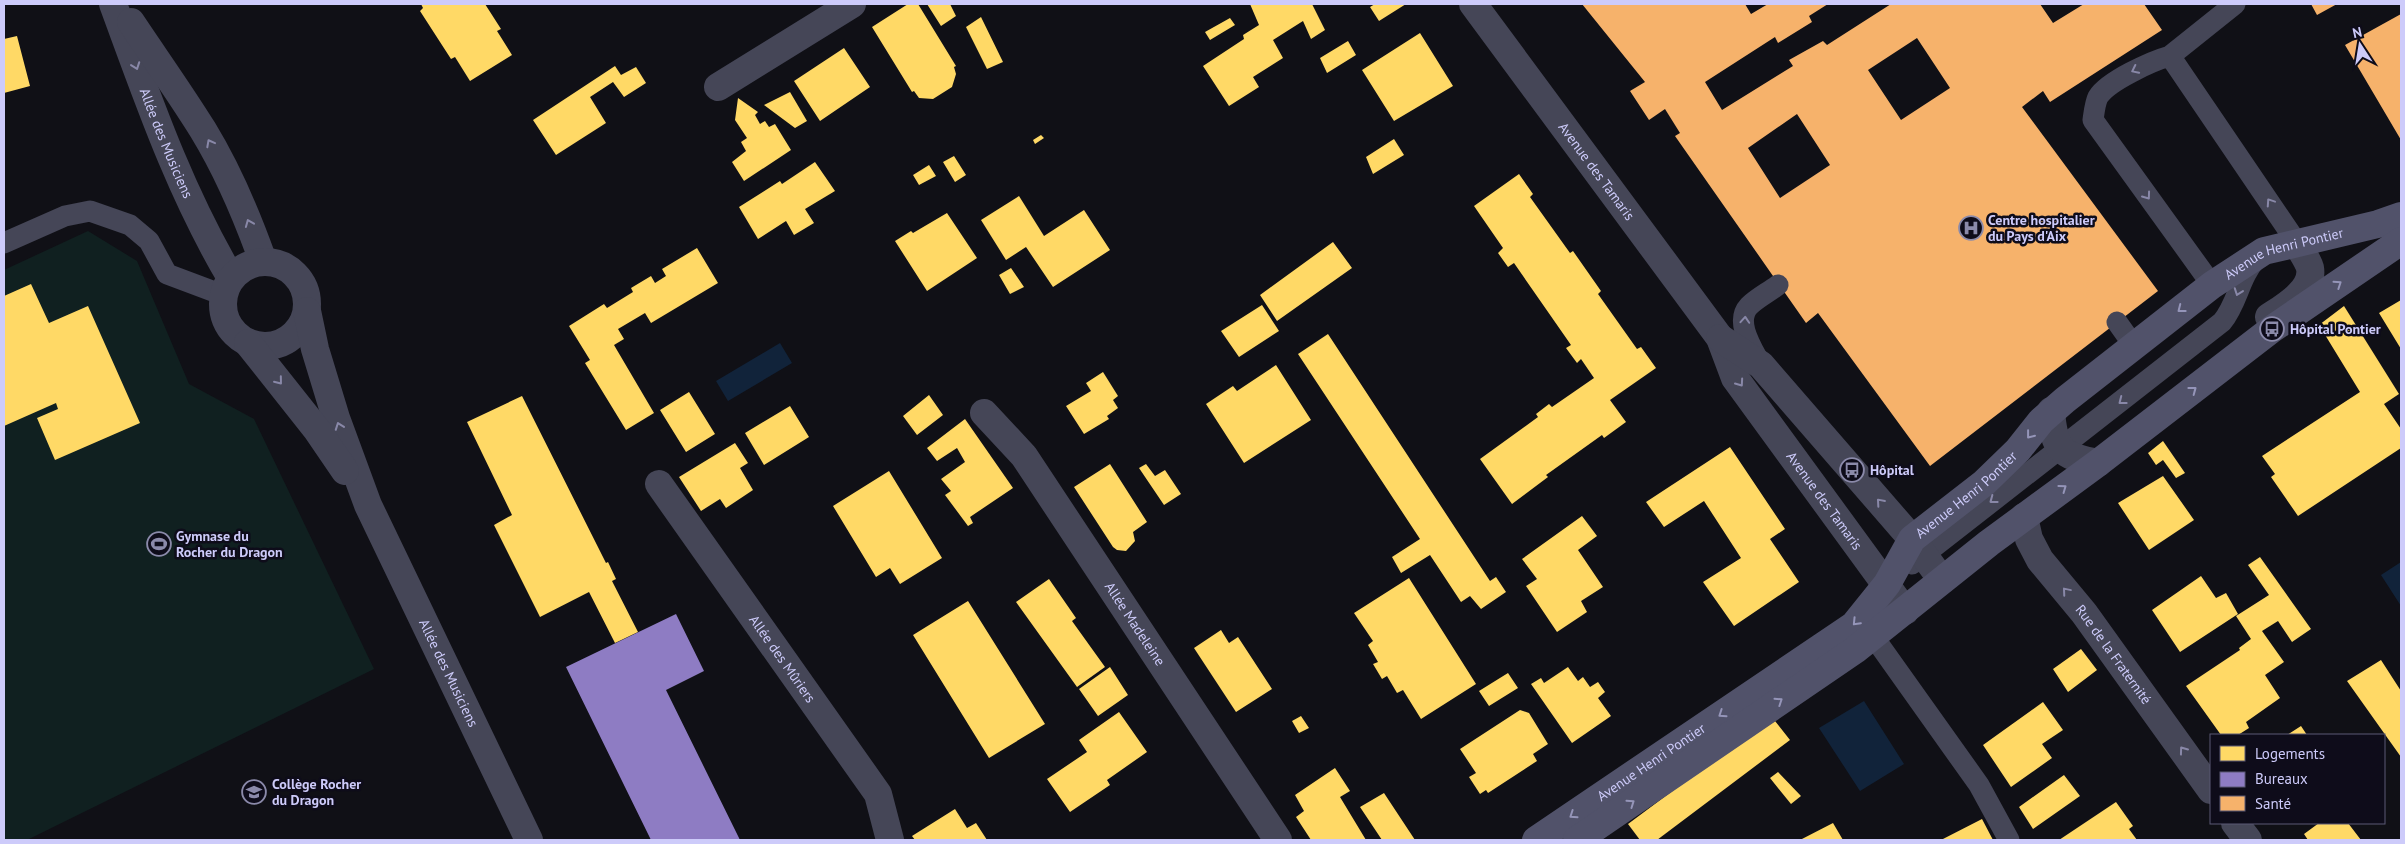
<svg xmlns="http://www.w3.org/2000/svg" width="2405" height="844" viewBox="0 0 2405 844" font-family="'PT Sans',sans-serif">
<rect width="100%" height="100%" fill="#101016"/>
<path fill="#102020" d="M88,231L137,261L189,384L254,419L374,669L27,840H4V270Z"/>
<path fill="#11233a" d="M780,343L792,363L728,401L716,381Z
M2401,562V606L2381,575Z
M1864,701L1904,764L1860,791L1819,728Z"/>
<path fill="#ffd966" d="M421,4H485L501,29L497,31L512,55L470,81L455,57L451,59L420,11L423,8Z
M908,4H918L956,66L954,67L956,74L952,87L933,99L919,98L914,91L912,92L872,27Z
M927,4H950L956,16L941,26Z
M1250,4H1312L1325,30L1311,39L1303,21L1273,40L1283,58L1253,77L1259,87L1229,106L1203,66L1244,39L1243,35L1259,25Z
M1375,4H1406L1379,21L1370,7Z
M981,17L1003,62L987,69L966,27Z
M1230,18L1235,25L1210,40L1205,32Z
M1420,33L1453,86L1394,121L1362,70Z
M17,36L30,86L4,93V39Z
M1348,41L1356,55L1327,73L1320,58Z
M844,48L870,87L820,121L794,81Z
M615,66L621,75L636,67L646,83L624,97L613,82L590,97L606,123L556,155L533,120Z
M790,92L807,121L795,128L764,105Z
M738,98L758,112L755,115L760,124L765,121L769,127L775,124L791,150L744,181L732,162L746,151L741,142L747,138L735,120Z
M1041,135L1044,138L1035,144L1033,140Z
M1394,139L1404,155L1373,174L1366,157Z
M954,156L966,175L955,182L943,162Z
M815,162L835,191L805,209L814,223L794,235L786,221L758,239L739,207L780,181L782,184Z
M929,165L936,176L919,185L913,175Z
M1519,174L1533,194L1530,197L1570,253L1573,251L1601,291L1598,294L1637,349L1641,347L1656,368L1610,400L1626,422L1604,438L1602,435L1546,475L1548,477L1512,504L1480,459L1538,417L1536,414L1549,404L1552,407L1594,378L1581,359L1577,363L1566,348L1571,345L1514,263L1508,267L1498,253L1503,248L1474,206Z
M1019,196L1044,236L1084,210L1110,250L1053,287L1026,247L1006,260L981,220Z
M947,213L977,258L927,291L895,241L911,231L913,233Z
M1333,242L1352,268L1277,321L1260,295Z
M697,248L718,283L651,323L645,313L618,329L624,339L614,345L654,413L626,430L585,363L590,360L569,326L604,304L607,308L633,292L631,288L651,276L655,283L666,276L662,269Z
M1011,268L1024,287L1010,294L999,275Z
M31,284L49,323L88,306L140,423L55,460L37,418L58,409L56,403L4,426V296Z
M2401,300V349L2379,313Z
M1262,305L1279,331L1239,357L1221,331Z
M2344,306L2399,394L2384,404L2401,429V448L2298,516L2271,477L2275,474L2262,456L2360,392L2319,325Z
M1328,334L1490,581L1496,577L1506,592L1481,609L1470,596L1461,602L1430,555L1401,573L1392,557L1420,539L1298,354Z
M1276,365L1311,420L1244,463L1206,404L1233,386L1237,391Z
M1103,372L1118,396L1113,400L1118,408L1107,416L1109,419L1084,434L1066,406L1091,391L1086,383Z
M689,392L715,434L686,452L660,410Z
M929,395L943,415L917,435L903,416Z
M522,396L606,563L608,562L616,579L612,581L638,632L615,643L589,592L540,617L494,525L512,515L467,422Z
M790,406L809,437L764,465L745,433Z
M965,419L1013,488L970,517L973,523L968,526L945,495L951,491L941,479L965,462L957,448L937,461L927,448Z
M2163,441L2185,473L2176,478L2163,460L2156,465L2148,453Z
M735,443L748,463L740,468L753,490L726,508L720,499L701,511L679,477Z
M1730,447L1785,529L1770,539L1799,582L1734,626L1703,582L1741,558L1704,501L1664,527L1646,502Z
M1110,464L1147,522L1133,532L1135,541L1126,551L1117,550L1113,547L1074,487Z
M1146,464L1155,476L1165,470L1181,494L1164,505L1139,468Z
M889,471L942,558L900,584L890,568L876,577L833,506Z
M2163,476L2194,520L2149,550L2118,503Z
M1582,516L1597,536L1578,550L1603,587L1581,601L1587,612L1557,632L1526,586L1537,579L1522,559Z
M2260,557L2311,629L2292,642L2278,621L2262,631L2284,662L2265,675L2280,698L2246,722L2249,728L2238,735H2221L2186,686L2240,650L2239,648L2251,639L2236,616L2269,595L2248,565Z
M2201,576L2216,598L2226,593L2238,614L2180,652L2152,610Z
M1409,578L1476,684L1421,719L1403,690L1397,693L1387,676L1382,679L1373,664L1378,662L1368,645L1373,641L1354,613Z
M1049,579L1076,618L1072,621L1105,667L1077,687L1016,602Z
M968,601L1045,724L989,758L913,635Z
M1221,630L1229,643L1238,637L1272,689L1236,712L1194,648Z
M2081,649L2097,670L2068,692L2053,669Z
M2381,660L2401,691V757L2347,681Z
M1110,667L1128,695L1098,716L1079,689Z
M1568,667L1578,681L1583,677L1590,687L1598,682L1605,692L1598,698L1611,716L1572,743L1531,684L1541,678L1544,683Z
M1508,673L1518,688L1489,706L1479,691Z
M2043,702L2063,730L2042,744L2052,758L2011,787L1983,745Z
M1520,710L1529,713L1548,744L1533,754L1537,761L1488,793L1486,790L1480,794L1469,777L1476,773L1460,749Z
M1119,712L1147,752L1107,780L1110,785L1070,812L1047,779L1087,752L1079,740Z
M1301,716L1309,728L1299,733L1292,721Z
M1775,721L1790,740L1657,840H1640L1628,824L1710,763Z
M2301,726L2307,735H2287Z
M1335,768L1350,791L1340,797L1366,840H1311L1296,817L1304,811L1295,795Z
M1778,772L1801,796L1791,804L1770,778Z
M2064,775L2080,796L2033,829L2019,807Z
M1384,793L1415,840H1382L1360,807Z
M2116,802L2133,826L2129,829L2137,840H2059Z
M955,809L967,828L976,823L987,840H915L912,836Z
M1982,819L1993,840H1941Z
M1833,823L1843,840H1800Z
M2319,823H2348L2361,840H2308L2304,834Z"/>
<path fill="#8e7cc3" d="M676,614L704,671L666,690L740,840H651L566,667Z"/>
<path fill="#f6b26b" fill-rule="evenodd" d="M1582,4H1745L1751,14L1768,4H1828L1809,16L1812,22L1778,43L1775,37L1705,82L1722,110L1793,66L1789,60L1823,41L1827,45L1891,4H2040L2053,23L2084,4H2144L2162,30L2050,102L2043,91L2022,107L2158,291L1930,466L1818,313L1806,323L1675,136L1680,133L1665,109L1649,120L1630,91L1645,82ZM1917,38L1950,88L1901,120L1868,70ZM1797,114L1830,165L1780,198L1748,148Z
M2311,4H2337L2317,15Z
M2401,14V140L2345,45Z"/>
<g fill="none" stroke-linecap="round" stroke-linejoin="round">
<path stroke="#454657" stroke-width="21" d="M2170,56L2235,4
M4,243L65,216L90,211L130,225L149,241L167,274L223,295
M2212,285L2093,120C2094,113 2095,103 2098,97C2108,81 2152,61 2170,56L2297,243
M2117,322L2134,346
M1761,365C1753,349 1734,322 1749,306C1757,298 1769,292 1778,285
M1912,564L2222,322C2238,303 2239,277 2257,258
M1873,636L1979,785L2009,840"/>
<g stroke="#454657" stroke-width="28">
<path id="s1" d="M113,4C148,99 179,190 231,278"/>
<path id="s2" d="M1473,4L1720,338L1735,378L1905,611"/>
<path d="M131,22C155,58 180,93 203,130C228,171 247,216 263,261"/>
<path d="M718,87L852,4"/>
<circle cx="265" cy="304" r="42"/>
<path id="s3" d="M307,311L315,349L336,418L368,505L529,840"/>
<path d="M2269,317C2284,307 2314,290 2310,268C2308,260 2300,250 2297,243"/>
<path d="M1720,338L1761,365L1912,539L1942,580"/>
<path d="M248,343L317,430L345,471"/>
<path d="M2051,411C2054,449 2060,456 2098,463"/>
<path id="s4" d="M984,413L1024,456L1278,840"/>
<path id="s5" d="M659,484L878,794L890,840"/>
<path id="s6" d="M2024,517L2029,539L2040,560L2084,613L2211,790"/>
<path d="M2235,823L2248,840"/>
</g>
<g stroke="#51526a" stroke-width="28">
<path id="s7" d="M1536,840L1854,625L1887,584L1912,539L1984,483L2018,450L2041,421L2065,400L2212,285L2264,251L2378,224L2401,216"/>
<path d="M1577,840L1855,650L1989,543L2098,463L2272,329L2401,241"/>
</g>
</g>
<defs><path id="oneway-chevron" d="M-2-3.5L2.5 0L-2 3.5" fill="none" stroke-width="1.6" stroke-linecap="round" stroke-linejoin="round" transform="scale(1.25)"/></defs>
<g stroke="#8988a8">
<use href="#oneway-chevron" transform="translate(136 66) rotate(70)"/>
<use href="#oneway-chevron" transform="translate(2135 70) rotate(154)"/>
<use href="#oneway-chevron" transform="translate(210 143) rotate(-118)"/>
<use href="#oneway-chevron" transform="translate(2147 196) rotate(54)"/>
<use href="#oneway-chevron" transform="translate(2270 202) rotate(-124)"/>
<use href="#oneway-chevron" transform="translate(249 223) rotate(-112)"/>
<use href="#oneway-chevron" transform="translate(2238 292) rotate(110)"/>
<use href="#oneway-chevron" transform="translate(1745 320) rotate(-86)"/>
<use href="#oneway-chevron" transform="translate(279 381) rotate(51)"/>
<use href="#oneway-chevron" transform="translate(1740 383) rotate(55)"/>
<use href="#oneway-chevron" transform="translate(2122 401) rotate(142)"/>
<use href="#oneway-chevron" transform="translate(339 426) rotate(-110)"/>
<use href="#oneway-chevron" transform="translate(1993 500) rotate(143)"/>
<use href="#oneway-chevron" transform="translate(1880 502) rotate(-131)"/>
<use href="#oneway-chevron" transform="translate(2066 591) rotate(-130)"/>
<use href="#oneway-chevron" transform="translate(2183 750) rotate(-126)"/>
</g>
<g stroke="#9595b9">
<use href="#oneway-chevron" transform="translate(2338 284) rotate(-34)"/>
<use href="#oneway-chevron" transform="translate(2181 309) rotate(142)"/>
<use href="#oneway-chevron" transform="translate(2193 390) rotate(-37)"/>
<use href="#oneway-chevron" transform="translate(2030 435) rotate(128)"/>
<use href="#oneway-chevron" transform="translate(2063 488) rotate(-36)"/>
<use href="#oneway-chevron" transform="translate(1856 622) rotate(134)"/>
<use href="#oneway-chevron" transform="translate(1779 701) rotate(-34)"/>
<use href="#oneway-chevron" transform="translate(1722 714) rotate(146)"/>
<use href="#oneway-chevron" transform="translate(1631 803) rotate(-35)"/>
<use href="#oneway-chevron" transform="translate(1573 815) rotate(146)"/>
</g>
<defs>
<g id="hospital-ring" transform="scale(1.25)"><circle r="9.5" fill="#0e0c1a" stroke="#8b8aaa" stroke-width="1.5"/><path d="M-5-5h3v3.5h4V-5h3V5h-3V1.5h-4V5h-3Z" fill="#8b8aaa"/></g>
<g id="bus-ring" transform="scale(1.25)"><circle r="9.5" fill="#0e0c1a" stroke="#8b8aaa" stroke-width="1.5"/><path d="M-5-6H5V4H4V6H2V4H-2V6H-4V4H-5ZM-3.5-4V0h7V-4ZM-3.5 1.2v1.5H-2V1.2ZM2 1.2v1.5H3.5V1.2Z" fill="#8b8aaa"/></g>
<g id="stadium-ring" transform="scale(1.25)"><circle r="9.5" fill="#0e0c1a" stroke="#8b8aaa" stroke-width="1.5"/><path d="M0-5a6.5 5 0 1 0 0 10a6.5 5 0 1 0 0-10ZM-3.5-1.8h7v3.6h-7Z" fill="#8b8aaa"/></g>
<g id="school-ring" transform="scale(1.25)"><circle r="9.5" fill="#0e0c1a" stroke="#8b8aaa" stroke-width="1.5"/><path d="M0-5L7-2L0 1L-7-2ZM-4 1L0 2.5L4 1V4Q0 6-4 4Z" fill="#8b8aaa"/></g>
</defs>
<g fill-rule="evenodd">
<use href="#hospital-ring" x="1971" y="228"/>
<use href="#bus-ring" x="2272" y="329"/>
<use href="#bus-ring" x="1852" y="470"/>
<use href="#stadium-ring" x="159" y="544"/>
<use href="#school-ring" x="254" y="792"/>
</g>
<g text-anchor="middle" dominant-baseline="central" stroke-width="5" stroke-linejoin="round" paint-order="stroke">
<g font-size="14" fill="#cdcbfa" stroke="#0e0c1a">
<text stroke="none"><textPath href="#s1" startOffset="149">Allée des Musiciens</textPath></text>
<text stroke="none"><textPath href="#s2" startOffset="208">Avenue des Tamaris</textPath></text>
<text stroke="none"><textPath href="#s7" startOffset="962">Avenue Henri Pontier</textPath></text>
<text stroke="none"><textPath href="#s7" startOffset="558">Avenue Henri Pontier</textPath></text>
<text stroke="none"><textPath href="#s2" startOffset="610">Avenue des Tamaris</textPath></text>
<text stroke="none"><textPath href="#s4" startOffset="260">Allée Madeleine</textPath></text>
<text stroke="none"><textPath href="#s6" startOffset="166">Rue de la Fraternité</textPath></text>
<text stroke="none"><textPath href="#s5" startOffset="214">Allée des Mûriers</textPath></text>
<text stroke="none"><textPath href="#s3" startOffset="390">Allée des Musiciens</textPath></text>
<text stroke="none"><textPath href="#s7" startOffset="139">Avenue Henri Pontier</textPath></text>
</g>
<g font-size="14" font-weight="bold" fill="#cdcbfa" stroke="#0e0c1a" text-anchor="start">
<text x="1988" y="220">Centre hospitalier<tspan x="1988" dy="16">du Pays d'Aix</tspan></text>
<text x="2290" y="329">Hôpital Pontier</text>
<text x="1870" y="470">Hôpital</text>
<text x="176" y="536">Gymnase du<tspan x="176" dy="16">Rocher du Dragon</tspan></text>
<text x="272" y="784">Collège Rocher<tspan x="272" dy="16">du Dragon</tspan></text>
</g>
</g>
<rect width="2405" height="844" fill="none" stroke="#cdcbfa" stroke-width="10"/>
<rect x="2210" y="734" width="175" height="90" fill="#0e0c1a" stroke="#5a5874"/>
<rect x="2220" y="746" width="25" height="15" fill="#ffd966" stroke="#5a5874"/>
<text x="2255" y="759" font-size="15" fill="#cdcbfa">Logements</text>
<rect x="2220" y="772" width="25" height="15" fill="#8e7cc3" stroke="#5a5874"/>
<text x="2255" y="784" font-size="15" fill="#cdcbfa">Bureaux</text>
<rect x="2220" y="796" width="25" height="15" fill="#f6b26b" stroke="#5a5874"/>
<text x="2255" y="809" font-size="15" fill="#cdcbfa">Santé</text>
<g transform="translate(2360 45) rotate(348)" stroke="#0e0c1a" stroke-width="4" paint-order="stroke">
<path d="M0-4L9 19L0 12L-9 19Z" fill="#cdcbfa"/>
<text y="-8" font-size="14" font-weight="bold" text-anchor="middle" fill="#cdcbfa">N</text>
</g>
</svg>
